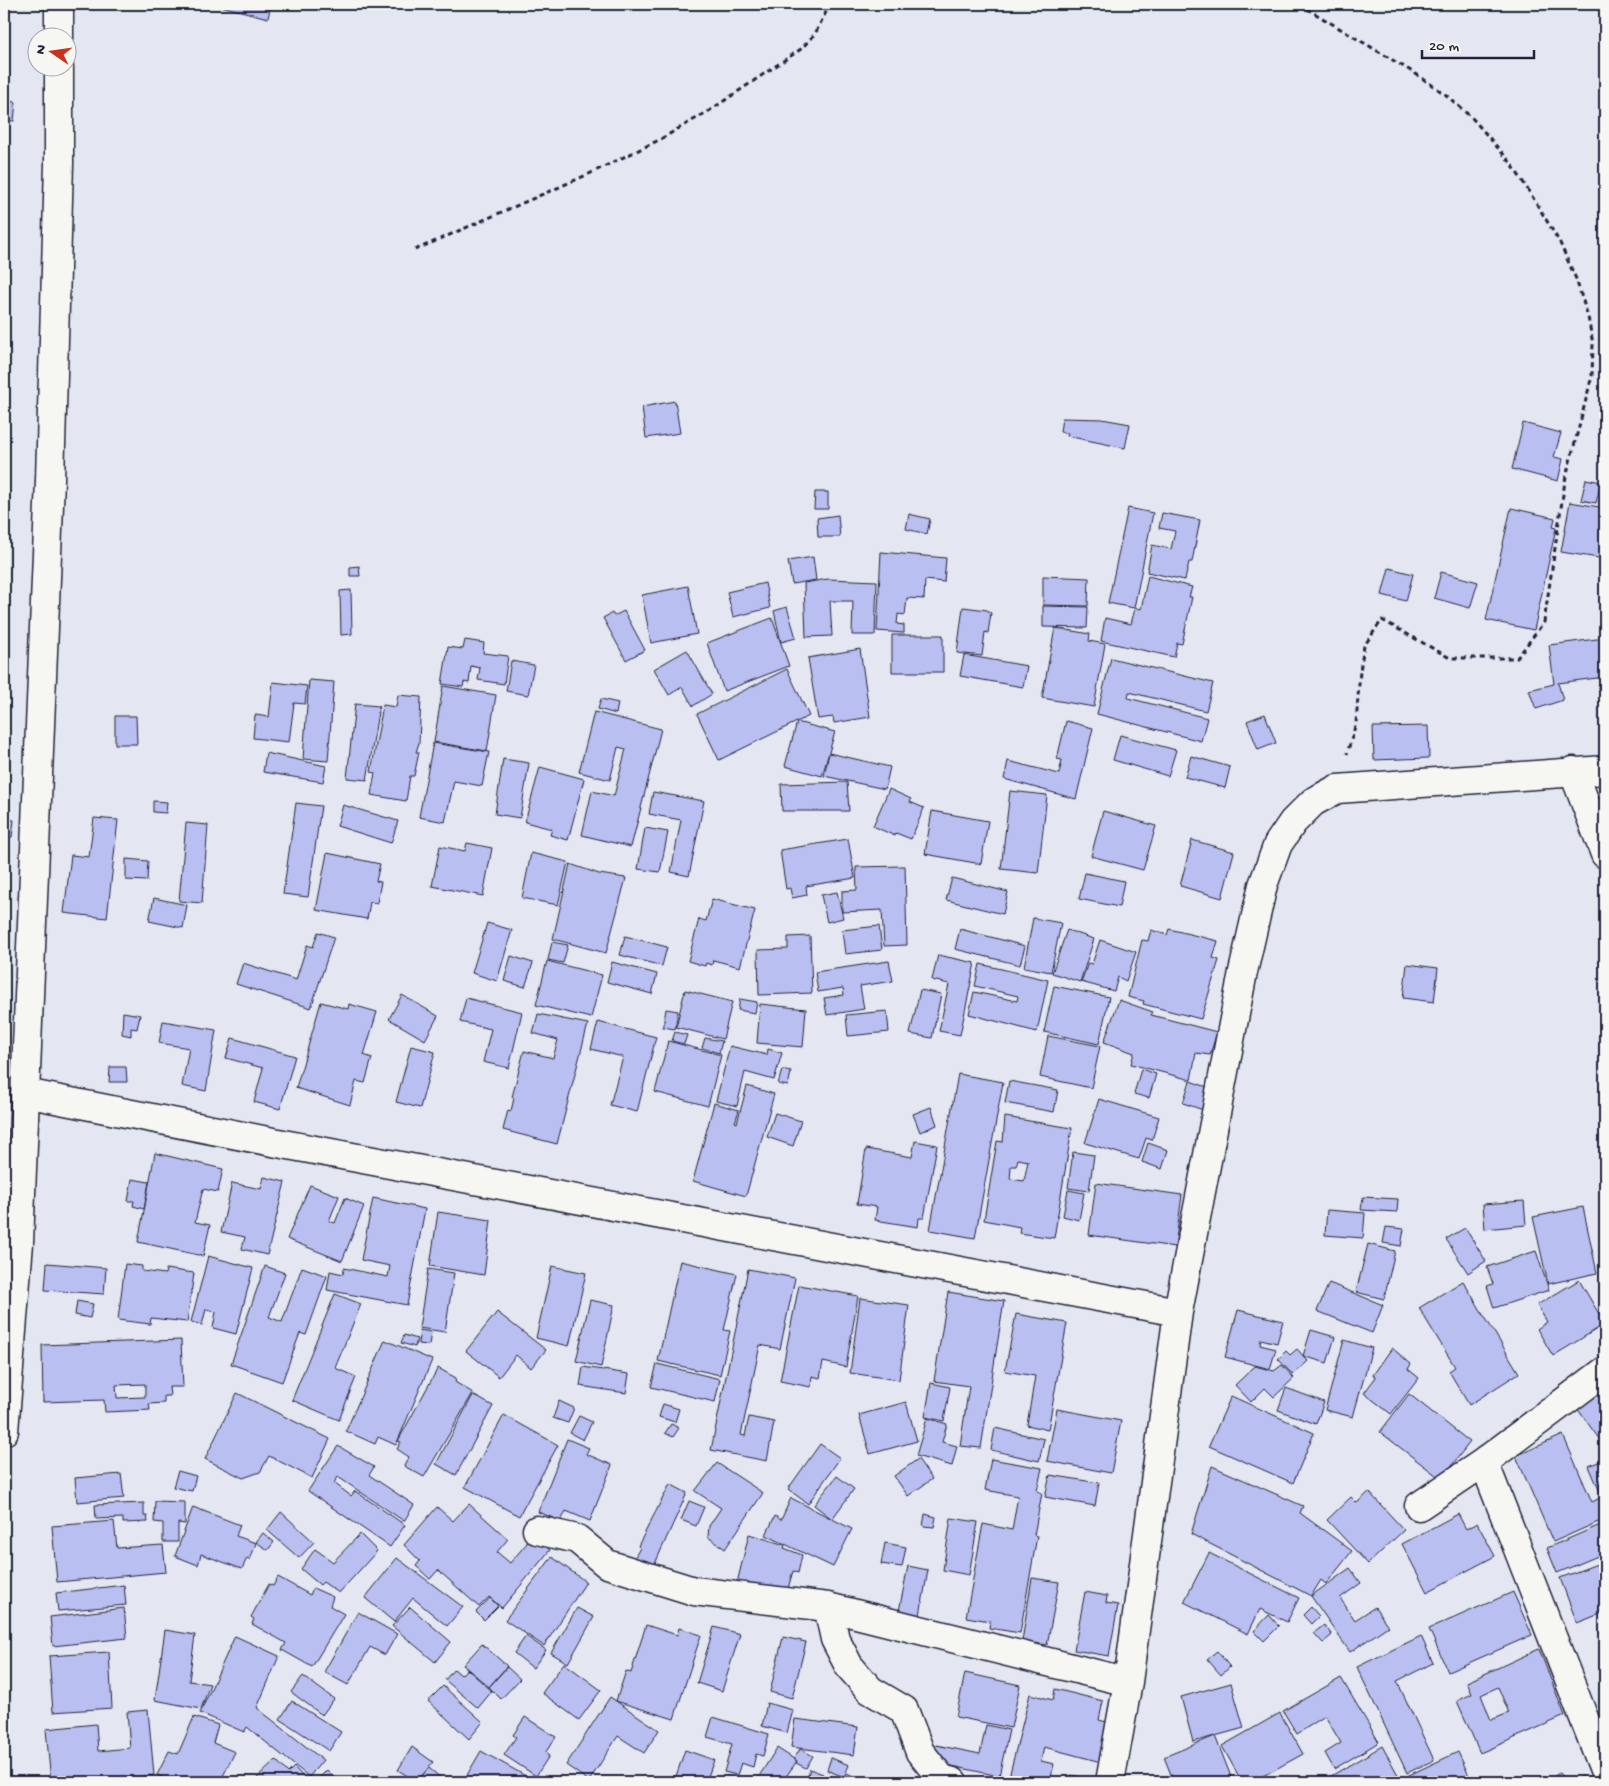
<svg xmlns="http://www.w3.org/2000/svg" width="1609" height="1786" viewBox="0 0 1609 1786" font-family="'Gochi Hand',sans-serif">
<rect width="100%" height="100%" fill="#e4e6f2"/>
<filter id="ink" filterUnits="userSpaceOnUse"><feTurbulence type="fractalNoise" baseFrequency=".02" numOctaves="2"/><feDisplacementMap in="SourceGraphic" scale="10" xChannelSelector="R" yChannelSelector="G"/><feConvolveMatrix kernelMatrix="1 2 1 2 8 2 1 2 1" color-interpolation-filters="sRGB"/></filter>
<g filter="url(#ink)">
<path fill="#b9c0f1" stroke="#22223b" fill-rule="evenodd" d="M222,4H271L268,18L221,6Z
M4,101L16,102L14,121L4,120Z
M675,401L680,433L646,438L642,407Z
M1062,418L1102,419L1130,424L1125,448L1067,436L1068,433L1060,432Z
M1523,423L1561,433L1554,457L1563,459L1558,481L1512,469Z
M1586,479L1601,482L1596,503L1581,500Z
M815,492H828V509H814Z
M1570,502L1605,508V559L1561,552Z
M1128,508L1153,513L1134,608L1108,603Z
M1511,508L1555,518L1553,527L1556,528L1534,630L1486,620Z
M1162,513L1200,520L1192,562H1189L1185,580L1147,572L1152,545L1171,549L1175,531L1159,528Z
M909,514L930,519L927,534L906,529Z
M838,515L840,537H818L817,518Z
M881,552L946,558L944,582L925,580L924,599L907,598L905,615L898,614L897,624L904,625V633L877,631Z
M813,557L816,580L792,584L788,561Z
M359,566L360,576H350V567Z
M1389,568L1413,574L1406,601L1382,595Z
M1441,572L1478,582L1470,608L1434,598Z
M1043,576L1089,578L1088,606L1043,605Z
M1148,576L1192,587L1189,597H1192L1182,644L1177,643L1174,657L1101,641L1105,618L1131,624L1135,608L1141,609Z
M828,579L877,581L875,635H852L853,601H830L832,636L806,637L804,583Z
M765,583L770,608L733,617L727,592Z
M688,586L697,634L651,643L642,595Z
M351,590L352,634L341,635L340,591Z
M1043,606L1088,607L1087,628L1043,627Z
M787,607L796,638L781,642L774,611Z
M963,607L987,610L991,613L988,633L985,632L982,656L957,653Z
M624,611L645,650L626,660L603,618L612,613L614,616Z
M772,618L789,666L724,691L707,643Z
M1055,628L1090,634L1089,641L1105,644L1094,707L1042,698Z
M892,635H943V672H892Z
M1605,638V677L1558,683L1563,700L1536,709L1529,690L1554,684L1549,645Z
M465,640L484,643L483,653L508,656L504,684L478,680L480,668L471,666L469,683L464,682L463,687L442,684L448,647L463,649Z
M860,649L870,717L834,723L833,717L818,719L808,658Z
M687,650L712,694L693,706L682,687L669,695L654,669Z
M964,655L1027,666L1023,687L960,676Z
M1111,658L1213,683L1206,711L1129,692L1128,698L1207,718L1201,741L1097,714Z
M511,661L534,665L528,695L506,691Z
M787,669L809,716L719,760L697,714Z
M309,680L334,682L328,761L303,759Z
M273,682L307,686L305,704L294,703L289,742L253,738L255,715L269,717Z
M443,686L496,695L487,751L434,742Z
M398,695L421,697L419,743L416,752H419L414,776H410L406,801L371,795L375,773L371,772L383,705L396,707Z
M601,699L618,703L616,714L598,709Z
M355,704L379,706L367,780L347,778Z
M594,712L661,729L631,847L582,835L592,791L614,796L626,749L618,747L610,780L579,772Z
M1265,714L1276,743L1258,750L1247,721Z
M115,716H136L137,744H115Z
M1066,721L1093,728L1076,799L1004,779L1008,761L1059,774L1062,760L1057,759Z
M797,722L835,732L822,776L785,766Z
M1428,726L1429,758L1374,760L1373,727Z
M1120,735L1176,750L1168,776L1113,760Z
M433,743L489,752L482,786L454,781L445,822L419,817Z
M266,753L326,766L323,782L263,772Z
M829,753L890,767L885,789L824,776Z
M1191,756L1230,767L1225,788L1185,777Z
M503,759L529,763L520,818L495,814Z
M540,767L584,779L568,840L550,835L552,829L525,822Z
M847,782L849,811H782L781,784Z
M889,789L911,799L910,802L924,808L911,839L896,833L895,836L873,826Z
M1010,791L1047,795L1038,873L1001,869Z
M653,792L704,801L689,876L671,872L681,820L649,814Z
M153,801L167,802L166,813L153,812Z
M296,803L321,806L308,897L283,894Z
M343,805L398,821L391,843L337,826Z
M932,811L988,821L981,864L925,854Z
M1103,811L1156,826L1143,870L1091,856Z
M94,818L118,820L107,918L64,913L71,855L89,857Z
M4,819L14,820L12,837H4Z
M186,823L208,825L202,903L179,901Z
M645,828L668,832L660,872L638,869Z
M848,839L855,878L806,886L807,895L792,898L790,888L786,889L780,850Z
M1192,840L1234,852L1222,898L1180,886Z
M467,843L492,848L483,896L432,886L440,846L465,851Z
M327,853L380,864L376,881L381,882L377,903L370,902L367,919L316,910Z
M531,853L568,862L558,905L522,898Z
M126,859L148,861L147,881L126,880Z
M570,864L599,874L626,878L606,953L553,939Z
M905,866L907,945L884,946L882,910L842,912V891L857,890L856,867Z
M1085,873L1124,881L1119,907L1079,899Z
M952,878L1008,892L1003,914L946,900Z
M837,892L843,918L827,922L821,895Z
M154,898L187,905L183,928L149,921Z
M712,899L755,910L740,967L713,960L712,965L706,963L705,966L688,961L699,919L706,921Z
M1033,918L1061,923L1051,972L1024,967Z
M487,923L512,930L497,981L472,973Z
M879,926L882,950L845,954L842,930Z
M960,929L1025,946L1020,965L955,949Z
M1169,929L1218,941L1213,958L1219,960L1201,1019L1143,1004L1144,1001L1128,997L1142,940L1148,941L1151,930L1167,935Z
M1067,930L1094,939L1080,982L1052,973Z
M318,932L334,937L311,1008L236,984L243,963L296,980L307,945L313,947Z
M625,936L667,947L662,966L620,955Z
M810,936L812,993L759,995L758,950L788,949V937Z
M1100,940L1136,952L1126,981L1118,977L1114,991L1081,982L1088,963L1092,964Z
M552,942L568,945L563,963L548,960Z
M938,955L975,963L960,1035L939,1031L949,984L932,980Z
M511,956L533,963L525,987L504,981Z
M547,961L602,975L591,1018L536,1005Z
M889,961L893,981L860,986L864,1009L827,1015L824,998L844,995L843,988L818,992L815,972Z
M612,962L657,974L652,994L607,982Z
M980,964L1048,980L1037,1032L969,1014L974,992L1017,1001L1018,996L975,986Z
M1407,964L1438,968L1434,1002L1403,998Z
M1054,986L1109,997L1099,1044L1044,1032Z
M685,990L732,1002L723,1039L676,1027Z
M920,990L941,994L932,1038L910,1034Z
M402,995L438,1016L425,1040L389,1019Z
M466,998L522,1012L509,1068L483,1062L491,1029L460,1022Z
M740,999L757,1002L755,1013L738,1010Z
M1119,1000L1153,1012L1151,1015L1217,1032L1210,1055L1196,1053L1191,1080L1131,1064L1134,1053L1104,1042Z
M321,1002L348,1009L349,1004L377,1012L364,1055L372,1058L365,1083L356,1081L350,1105L296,1088Z
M760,1004L806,1009L803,1047L757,1043Z
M666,1009L678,1011L675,1029L663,1027Z
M887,1011L889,1032L848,1036L846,1015Z
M123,1012L140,1015L137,1029L131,1028V1036L122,1034Z
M538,1014L588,1024L557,1144L503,1130L508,1110L511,1111L514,1098L512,1097L524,1051L553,1058L558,1040L533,1033Z
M163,1021L216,1030L206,1091L182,1086L189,1048L159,1043Z
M598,1022L656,1037L637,1112L610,1105L623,1057L591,1049Z
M675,1032L687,1035L684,1044L672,1041Z
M1048,1036L1100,1046L1091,1088L1040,1077Z
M232,1038L295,1056L280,1109L254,1102L263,1068L226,1058Z
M705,1038L722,1041L719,1053L702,1048Z
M668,1041L721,1055L708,1106L655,1092Z
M411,1046L435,1052L420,1108L396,1102Z
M730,1046L767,1055L768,1049L782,1053L774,1080L745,1072L737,1106L716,1101Z
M110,1067H126L127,1082H109Z
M1141,1069L1156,1074L1149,1098L1134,1094Z
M782,1070L791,1072L788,1086L778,1084Z
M958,1074L1003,1082L975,1238L930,1230Z
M1009,1081L1058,1090L1054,1112L1005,1103Z
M1190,1081L1213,1089L1206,1111L1183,1103Z
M747,1086L774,1094L746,1196L693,1181L714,1103L739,1110L735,1122L737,1123Z
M1099,1099L1159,1117L1152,1140L1146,1138L1139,1159L1085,1143Z
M931,1107L937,1125L920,1132L913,1114Z
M775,1113L801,1121L793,1146L767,1137Z
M1005,1117L1072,1128L1054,1238L1019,1233L1020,1227L984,1220L997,1141L1003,1142ZM1018,1159L1028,1161L1024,1181L1010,1179L1011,1166H1016Z
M915,1141L937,1145L924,1218H919L918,1227L875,1220L877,1207L857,1204L866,1149L912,1157Z
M1148,1143L1168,1150L1162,1169L1142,1162Z
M1073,1152L1094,1155L1089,1191L1068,1188Z
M155,1153L223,1169L218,1192L203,1189L195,1222L210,1225L203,1256L138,1242Z
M264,1177L285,1182L267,1255L242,1249L245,1237L221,1232L232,1183L261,1189Z
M132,1179L149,1182L144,1209L133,1206L134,1201H128Z
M1096,1183L1182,1195L1175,1247L1089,1235Z
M310,1185L339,1196L329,1221L335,1223L345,1198L364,1206L342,1261L287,1239Z
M1068,1190L1084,1193L1079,1220L1063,1216Z
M1363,1197L1398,1199L1397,1212L1361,1210Z
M373,1198L425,1209L407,1305L327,1290L330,1271L343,1274L344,1268L388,1277L390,1266L361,1260Z
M1524,1201L1526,1225L1485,1229L1483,1204Z
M1583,1207L1597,1273L1548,1284L1533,1217Z
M1327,1210L1365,1213L1363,1238L1325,1235Z
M438,1212L491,1220L484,1275L430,1266Z
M1386,1227L1404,1229L1401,1246L1383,1243Z
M1465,1228L1486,1261L1468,1273L1446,1239Z
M1368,1244L1395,1251L1384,1299L1356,1292Z
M1536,1251L1549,1290L1494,1308L1487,1286L1493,1284L1487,1267Z
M208,1256L253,1268L236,1334L213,1328L216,1312L206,1309L202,1325L191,1322Z
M680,1261L737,1274L724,1330L730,1331L720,1375L658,1361Z
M47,1263L106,1268L104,1294L45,1290Z
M125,1264L142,1266V1271L165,1274L166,1269L194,1273L187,1322L151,1318L150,1324L118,1320Z
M265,1266L285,1273L269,1317L282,1322L302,1267L327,1276L306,1335L300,1333L282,1382L231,1364Z
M552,1266L586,1273L569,1346L536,1338Z
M428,1269L454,1273L445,1332L419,1328Z
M748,1269L795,1278L780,1349L760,1345L741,1435L745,1436L749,1417L774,1422L767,1461L711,1450Z
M1579,1280L1605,1324L1553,1356L1537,1329L1547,1322L1537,1305Z
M1463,1281L1519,1373L1469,1405L1449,1371L1455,1367L1419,1308Z
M1329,1283L1383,1305L1372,1333L1317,1311Z
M799,1285L858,1296L846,1367L823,1362L820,1378L812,1376L811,1387L780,1381Z
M948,1292L1004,1301L981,1448L960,1446L969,1386L934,1381Z
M335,1294L361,1304L335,1368L356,1377L339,1420L292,1400Z
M860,1298L909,1305L899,1380L850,1373Z
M590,1300L614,1305L601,1367L576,1361Z
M77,1301L93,1304L90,1318L75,1315Z
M1238,1310L1283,1321L1277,1343L1261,1339L1260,1345L1276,1349L1270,1369L1225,1357Z
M497,1312L546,1350L531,1368L516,1355L499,1377L466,1351Z
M1016,1314L1067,1323L1048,1430L1027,1425L1035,1376L1005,1371Z
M420,1330L431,1332L429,1345L418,1344Z
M1311,1330L1335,1337L1327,1363L1303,1356Z
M404,1335L417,1339L415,1347L401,1343Z
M181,1340L183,1387H169L170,1396H164V1403L149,1404L150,1410L105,1412L104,1400L43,1402L42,1345ZM145,1384V1397L117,1398L116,1385Z
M385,1340L432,1360L396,1445L378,1437L375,1444L346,1431Z
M1344,1340L1372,1348L1353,1417L1325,1410Z
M1392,1348L1411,1364L1408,1369L1419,1378L1391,1414L1364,1393L1376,1377L1373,1375Z
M1297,1349L1308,1361L1293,1375L1278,1359L1286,1351L1290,1355Z
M657,1364L720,1379L715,1402L651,1387Z
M1282,1365L1294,1378L1274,1397L1265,1388L1251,1402L1235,1385L1255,1366L1274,1371Z
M583,1367L629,1374L626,1393L580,1386Z
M438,1368L456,1378L455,1382L473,1393L424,1477L404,1466L409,1457L397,1449L401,1442L398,1441Z
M1605,1381V1447L1574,1404Z
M931,1383L950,1387L944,1421L925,1417Z
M1286,1388L1324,1402L1316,1424L1278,1410Z
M237,1393L330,1439L312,1478L269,1456L260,1472L243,1478L205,1459Z
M1409,1394L1470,1442L1441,1479L1380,1432Z
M473,1395L493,1406L456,1475L436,1464Z
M1231,1396L1314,1433L1293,1483L1209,1446Z
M559,1401L574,1408L568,1423L553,1418Z
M906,1402L917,1441L870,1454L859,1415Z
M663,1404L679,1409L675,1422L659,1417Z
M1057,1409L1121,1421L1111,1473L1047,1461Z
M504,1415L558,1445L519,1516L465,1487Z
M579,1416L592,1422L583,1440L570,1433Z
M927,1418L947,1424L942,1442L957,1446L952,1466L916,1456Z
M671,1424L679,1428L673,1437L665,1433Z
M995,1428L1044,1439L1039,1461L991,1450Z
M1563,1435L1592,1502L1602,1497L1589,1466L1605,1459V1519L1553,1542L1516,1456Z
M567,1439L589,1448L586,1454L612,1465L590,1521L566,1511L561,1521L538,1512Z
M820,1444L840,1458L808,1504L788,1489Z
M338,1446L374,1467L369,1475L414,1505L404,1521L338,1477L334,1483L351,1496L355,1491L405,1525L390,1547L308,1491Z
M918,1459L932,1479L908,1496L894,1476Z
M991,1459L1042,1468L1037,1491L1042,1493L1034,1535L1037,1536L1020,1633L989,1628L990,1621L966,1617L983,1524L1012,1530L1018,1496L985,1490Z
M717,1463L763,1493L725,1549L708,1537L709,1526L721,1508L695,1491Z
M1212,1466L1303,1506L1300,1513L1352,1551L1326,1584L1321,1580L1311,1596L1191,1534Z
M178,1471L196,1476L192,1491L173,1487Z
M121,1474L124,1498L77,1502L75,1478Z
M1050,1475L1099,1483L1095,1506L1045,1497Z
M837,1476L854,1489L832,1519L814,1505Z
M670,1484L687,1493L652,1570L633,1560L640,1548L638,1546Z
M1369,1492L1404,1530L1368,1564L1327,1520L1351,1497L1357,1503Z
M791,1498L852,1529L833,1567L766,1535L775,1516L781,1520Z
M155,1501L185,1502V1524L178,1523V1542H163V1523L154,1522Z
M689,1501L704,1507L696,1526L681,1520Z
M144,1503V1516H147L148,1522L123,1523V1518L96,1519L95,1505Z
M469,1504L508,1539L497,1552L510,1563L533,1536L550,1550L502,1608L489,1597L479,1607L438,1570L430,1579L416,1566L420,1561L404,1545L437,1507L453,1521Z
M193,1507L240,1525L236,1536L256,1543L250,1560L247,1558L242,1569L201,1554L198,1565L175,1556Z
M281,1512L314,1542L299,1558L267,1530Z
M925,1514L936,1517L934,1527L923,1526Z
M1458,1514L1466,1529L1477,1523L1495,1556L1427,1592L1402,1544Z
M951,1518L978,1522L969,1575L943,1570Z
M114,1521L117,1548L163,1545L166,1572L57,1582L52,1526Z
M1605,1523V1553L1557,1573L1547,1548Z
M263,1533L274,1542L268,1550L256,1542Z
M360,1534L377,1551L339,1593L323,1582L320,1585L301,1569L315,1549L333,1562Z
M749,1534L785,1545L784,1548L802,1555L798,1573L793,1571L785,1599L736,1587Z
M885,1543L906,1547L902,1567L881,1564Z
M1209,1553L1299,1598L1287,1622L1260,1609L1248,1634L1184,1602Z
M552,1557L586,1582L544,1646L505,1620Z
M397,1558L463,1607L447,1626L413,1598L394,1622L365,1598Z
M1605,1561V1612L1577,1623L1560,1578Z
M908,1566L928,1570L920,1615L899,1611Z
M1350,1568L1361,1583L1340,1598L1355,1620L1375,1607L1388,1626L1350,1652L1311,1596Z
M278,1577L310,1595L313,1588L333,1597L330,1606L344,1614L312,1667L282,1650L286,1643L252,1624L254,1619L251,1617L269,1584L273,1586Z
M1032,1578L1059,1582L1047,1645L1022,1641Z
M124,1585L126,1605L58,1611L56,1593Z
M1085,1592L1107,1596L1106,1603L1118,1605L1109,1656L1074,1650Z
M1513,1592L1532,1635L1448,1672L1429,1629Z
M490,1598L498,1606L484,1620L476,1612Z
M410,1607L451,1642L435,1662L392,1626Z
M1311,1607L1319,1616L1311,1624L1303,1615Z
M124,1608L127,1638L53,1646L50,1617Z
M577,1608L594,1617L568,1663L551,1653Z
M358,1612L397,1634L385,1655L370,1647L348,1685L324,1672Z
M1269,1615L1279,1626L1264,1641L1254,1631Z
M646,1625L677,1635L679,1628L701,1635L674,1719L616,1701L626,1671L631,1673Z
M1324,1625L1332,1635L1323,1643L1314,1633Z
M714,1627L740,1634L722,1691L697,1683Z
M165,1630L195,1635L189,1681L210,1684L201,1709L155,1700Z
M235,1636L279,1656L257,1708L323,1760L309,1777L247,1727L244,1732L200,1713Z
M526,1636L546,1650L533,1668L514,1653Z
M1421,1636L1433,1663L1397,1681L1434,1760L1407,1773L1357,1667Z
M783,1637L806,1642L792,1698L770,1692Z
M482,1644L507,1666L489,1687L463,1665Z
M1539,1649L1565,1716L1480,1753L1457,1701L1472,1694L1467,1682ZM1498,1687L1509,1713L1491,1720L1481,1695Z
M1217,1651L1230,1667L1221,1675L1207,1659Z
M109,1652L112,1708L53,1712L49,1656Z
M564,1663L601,1690L579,1720L542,1693Z
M507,1667L520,1679L501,1699L489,1687Z
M454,1669L461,1675L467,1669L492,1691L478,1708L445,1680Z
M965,1673L1020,1685L1011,1728L956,1717Z
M303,1676L334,1699L322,1715L291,1692Z
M1341,1678L1379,1742L1334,1769L1325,1753L1341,1743L1325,1716L1297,1734L1283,1711Z
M1231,1683L1244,1728L1193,1742L1181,1697Z
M443,1686L483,1722L469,1739L428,1701Z
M1055,1689L1103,1701L1099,1720L1110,1723L1101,1762L1044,1747L1041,1761L1054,1764L1050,1782L1008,1781L1030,1694L1053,1700Z
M610,1697L659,1730L644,1753L618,1736L589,1781L566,1765Z
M292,1701L341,1732L329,1751L280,1719Z
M767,1703L793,1710L787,1733L762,1726Z
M148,1710L154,1775L85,1782H51L46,1729L96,1724L98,1751L130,1748L127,1712Z
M1280,1713L1303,1754L1252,1782H1242L1222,1746Z
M194,1717L218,1725L213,1743L235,1752L220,1782H173L157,1775L169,1751L178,1754Z
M525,1717L556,1737L545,1753L549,1756L536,1776L504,1755L516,1737L513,1735Z
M713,1717L769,1734L763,1756L756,1754L753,1767L741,1763L737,1775L724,1772L732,1744L707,1737Z
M795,1719L858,1727L854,1755L791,1747Z
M986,1725L1009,1730L999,1776L933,1762L936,1745L980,1754Z
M1215,1736L1233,1782H1174L1164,1757Z
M1382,1746L1402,1782H1330L1333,1780L1331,1776Z
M412,1747L433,1762L417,1782L398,1770Z
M777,1748L797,1761L782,1782H758L756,1781Z
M800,1749L813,1756L806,1768L796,1763L797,1761L794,1759Z
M685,1750L714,1760L706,1782H674Z
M481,1751L531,1779L529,1782H463Z
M1458,1752L1472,1782H1412L1409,1775Z
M831,1758L849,1765L844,1777L827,1770Z
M276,1760L288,1773L294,1767L308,1782H253Z
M429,1768L441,1778L437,1782H416Z
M810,1769L823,1774L820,1782L806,1781Z
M327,1770L338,1782H315Z
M847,1773L865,1782H843Z
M1559,1773L1567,1782H1546Z
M1071,1775L1086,1778L1085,1782H1069Z
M1581,1776L1585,1782H1573Z"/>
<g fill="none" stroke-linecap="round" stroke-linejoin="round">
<g stroke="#22223b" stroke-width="31">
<path id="minor" d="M59,38V4
M1573,771L1605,854
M25,1093L283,1144L1178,1312
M4,1431L19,1243L50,480L59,164V68
M1484,1462L1605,1772
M1419,1506L1484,1462L1605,1371
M537,1530L577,1539L607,1564L694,1591L828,1607L1128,1682
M828,1607L835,1639L849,1666L870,1690L904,1710L920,1752L942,1779L953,1782
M1110,1782L1128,1682L1178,1312L1243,972L1263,885L1278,844L1293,822L1313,802L1337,789L1605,770"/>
</g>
<path stroke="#22223b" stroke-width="3" stroke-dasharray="5 4" stroke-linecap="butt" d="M1299,4L1416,74L1445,94L1473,119L1511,163L1535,201L1560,243L1576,279L1588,317L1593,344L1592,376L1565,481L1544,622L1517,658H1450L1382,620L1364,646L1360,671L1356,723L1347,754
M415,250L589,174L659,140L709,111L801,49L815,34L830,4"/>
<use href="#minor" stroke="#f6f6f2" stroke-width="28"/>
</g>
</g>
<rect width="1609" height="1786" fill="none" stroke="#f6f6f2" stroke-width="20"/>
<rect x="10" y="10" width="1589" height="1766" fill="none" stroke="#22223b" stroke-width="2" filter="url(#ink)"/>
<g transform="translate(52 52) rotate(283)"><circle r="24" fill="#f6f6f2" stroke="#a1a1a9"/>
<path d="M0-4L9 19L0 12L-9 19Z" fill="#c8321e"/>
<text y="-8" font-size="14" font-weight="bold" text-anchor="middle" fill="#22223b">N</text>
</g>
<path d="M1422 50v8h112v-8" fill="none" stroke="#22223b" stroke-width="2.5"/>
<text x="1429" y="50" font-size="15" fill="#22223b" stroke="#f6f6f2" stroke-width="4" paint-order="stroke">20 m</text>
</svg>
